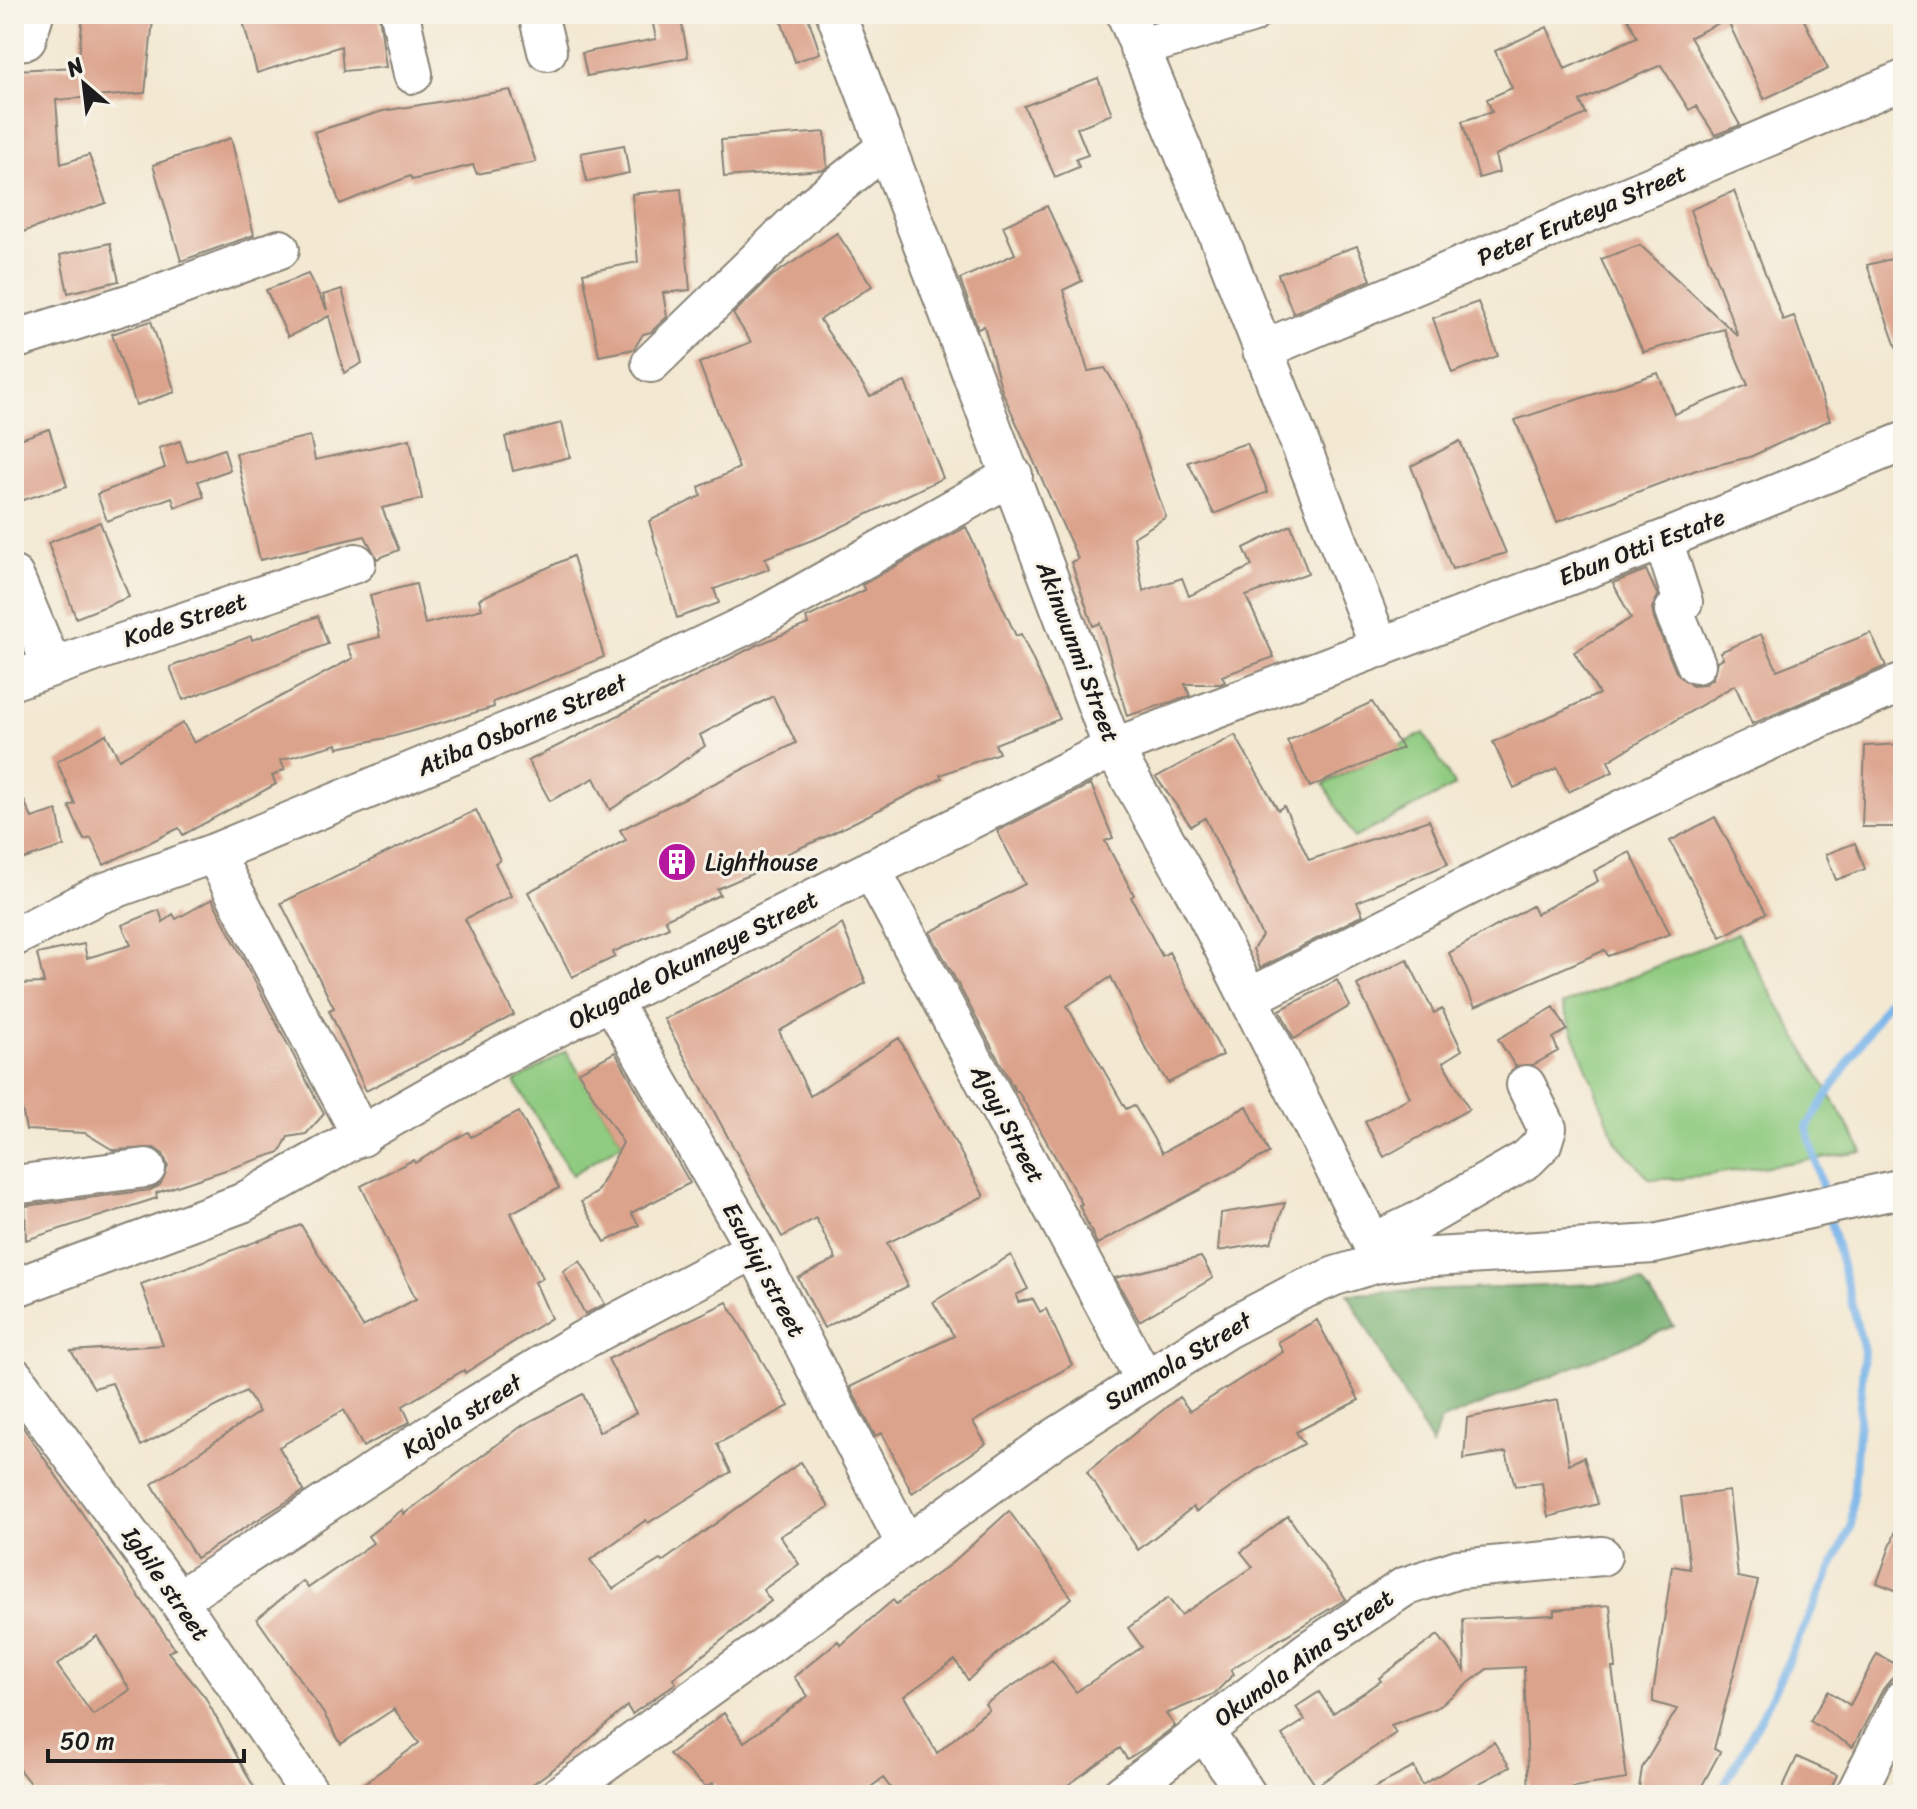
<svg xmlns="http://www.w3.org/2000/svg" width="1917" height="1809" viewBox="0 0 1917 1809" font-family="Sriracha,sans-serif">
<rect width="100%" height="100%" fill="#f7f3e8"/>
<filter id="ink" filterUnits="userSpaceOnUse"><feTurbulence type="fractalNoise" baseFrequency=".0125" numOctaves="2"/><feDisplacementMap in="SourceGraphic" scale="16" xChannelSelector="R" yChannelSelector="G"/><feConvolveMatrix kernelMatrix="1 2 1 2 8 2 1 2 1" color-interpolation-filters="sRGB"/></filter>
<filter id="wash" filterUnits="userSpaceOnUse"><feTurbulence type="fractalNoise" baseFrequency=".006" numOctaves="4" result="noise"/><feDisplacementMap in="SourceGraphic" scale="32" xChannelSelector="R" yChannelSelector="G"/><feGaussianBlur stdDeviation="1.8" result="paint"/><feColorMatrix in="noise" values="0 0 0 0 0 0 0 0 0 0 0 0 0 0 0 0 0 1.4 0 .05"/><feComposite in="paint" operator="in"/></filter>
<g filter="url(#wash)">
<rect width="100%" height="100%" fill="#f3e8d1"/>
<path fill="#8fcb80" stroke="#56744e" stroke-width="2" d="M1424,733L1455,786L1354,838L1324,784Z
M1737,933L1863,1152L1680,1179H1650L1616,1142L1562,1005Z
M566,1051L623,1143L572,1175L515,1082Z"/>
<path fill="#73af6e" stroke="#486645" stroke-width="2" d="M1642,1282L1674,1326L1440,1421L1432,1446L1348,1294Z"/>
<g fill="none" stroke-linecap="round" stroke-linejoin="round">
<path stroke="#77b4ea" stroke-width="8" d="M1824,1194L1807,1127L1903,977
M1719,1795L1763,1714L1851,1527L1864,1351L1829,1215"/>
</g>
<g id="blocks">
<path fill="#dca38c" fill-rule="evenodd" d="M83,14L153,20L145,93L56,100L61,164L89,155L106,203L14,235V70L78,67Z
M241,14H379L386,67L343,71L341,46L257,73Z
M651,14H680L688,57L587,76L582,53L656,39Z
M779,14H807L820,53L795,62Z
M1626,14H1801L1828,69L1764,99L1727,19L1690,37L1740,125L1715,135L1696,106L1689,110L1661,65L1580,101L1586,114L1495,155L1499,172L1479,178L1462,121L1492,112L1487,99L1512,88L1495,51L1547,27L1565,69L1637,37Z
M1098,78L1112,114L1077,128L1088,155L1076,159L1079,167L1055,177L1024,106Z
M510,90L536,162L477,174L473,165L412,180L410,176L340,204L314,132L383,111Z
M825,132L827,167L823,170L724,177L721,140Z
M231,138L254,235L181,261L153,165Z
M624,145L629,173L587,182L581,153Z
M681,189L690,290L663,293L667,317L651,332L643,334L634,349L599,356L583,273L638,262L632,194Z
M1734,191L1783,320L1794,316L1830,420L1750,457L1696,470L1557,522L1515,420L1658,373L1674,414L1748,385L1724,329L1643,352L1601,259L1640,245L1738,336L1690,210Z
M1047,206L1082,281L1063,290L1088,371L1105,368L1126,403L1166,517L1134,537L1143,591L1182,578L1189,596L1252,566L1244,548L1291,525L1308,573L1246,596L1274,657L1222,676L1225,682L1220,684H1185L1190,696L1127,716L1100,623L1093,626L1071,562L1078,559L1002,391L984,326L978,329L960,279L1015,254L1003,226Z
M837,233L872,286L820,320L870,396L905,382L943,478L820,537L765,558L769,569L714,589L719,603L677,618L649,521L701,496L699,487L739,468L699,363L751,342L733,314L772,276Z
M110,243L119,281L68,293L60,255Z
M1357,246L1371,280L1293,313L1278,274Z
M1903,256V357L1900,358L1867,265Z
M308,274L327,310L323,295L342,289L362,363L344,373L329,316L288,337L266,290Z
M1478,302L1498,356L1452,373L1433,318Z
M151,321L175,392L136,405L112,334Z
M562,423L570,457L513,471L505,437Z
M49,429L67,486L14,503V441Z
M310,436L315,460L410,439L422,499L382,508L399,550L377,559L365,536L260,560L236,453Z
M180,441L187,462L224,449L230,470L198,481L204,497L175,507L172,497L107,521L97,494L165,468L159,448Z
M1460,441L1506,553L1452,569L1411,466Z
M1247,443L1268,492L1214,514L1188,462Z
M100,522L129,597L76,618L48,543Z
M966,527L1016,636L1021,634L1060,719L995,744L999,753L940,775L942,778L825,837L770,861L772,865L717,889L720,895L665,919L669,927L613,952L615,957L572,977L528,892L626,840L620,830L796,743L773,696L700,735L705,746L610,810L594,778L550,801L528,761L755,646L808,624L806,618L865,590L862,585Z
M573,556L604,657L493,702L494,707L395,736L338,748L337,744L280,760L285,769L272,776L276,784L183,835L179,828L104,865L91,838L84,840L69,806L75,804L57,762L106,734L119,759L183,723L194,743L353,658L347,645L380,637L370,595L416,584L425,624L482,609L479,599Z
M1646,570L1658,596L1652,608L1654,619L1676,672L1692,686L1704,685L1713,678L1717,661L1723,658L1720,652L1761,634L1777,670L1871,633L1886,666L1752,724L1735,685L1608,761L1613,772L1568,792L1557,768L1514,788L1493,742L1599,694L1574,652L1631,618L1613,583Z
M318,616L328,644L183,700L170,667L251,636L252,640Z
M1372,702L1402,748L1310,787L1287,741Z
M1235,735L1278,810L1284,806L1309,860L1429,820L1448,864L1357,902L1363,915L1260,968L1253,949L1262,936L1205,818L1191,826L1156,777Z
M1903,744V827H1862L1865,746Z
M14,779L32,818L57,810L64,846L18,861L14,848Z
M1091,784L1113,838L1105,841L1134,895L1131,897L1162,956L1169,952L1223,1055L1168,1083L1145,1047L1111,977L1067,1006L1126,1109L1134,1105L1162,1153L1247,1106L1269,1153L1097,1244L1079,1205L1082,1204L1018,1091L1016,1092L930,932L1025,884L997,831Z
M476,810L500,860L495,863L511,896L465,919L514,1015L366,1091L329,1010L334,1008L281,903Z
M1715,817L1766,913L1721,937L1670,841Z
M1855,843L1865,869L1836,880L1826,854Z
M1630,852L1670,934L1608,956L1605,950L1475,1007L1449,953L1532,906L1536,914L1598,881L1594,871Z
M212,899L324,1114L306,1134L288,1137L280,1152L156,1193L157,1198L26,1240L25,1206L150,1190L160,1185L168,1166L163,1154L154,1148L113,1150L85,1133L26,1130L20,1098L14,1099V984L44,983L37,954L84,944L87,958L131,945L122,925L159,910L163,922L173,914L176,919Z
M842,924L866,983L779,1031L810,1096L899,1038L984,1196L887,1243L908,1286L824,1328L798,1278L836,1259L816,1218L782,1237L664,1019L760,973Z
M1407,959L1434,1013L1442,1009L1462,1050L1443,1062L1469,1109L1384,1157L1365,1122L1410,1097L1357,985Z
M1337,980L1350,1006L1294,1039L1280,1010Z
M1554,1007L1567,1030L1553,1038L1558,1051L1533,1065L1515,1066L1498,1039Z
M615,1052L690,1183L631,1213L639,1225L605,1242L581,1202L596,1193L623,1143L578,1072Z
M519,1112L559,1188L511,1213L543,1278L535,1282L551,1318L465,1373L464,1370L403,1406L410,1422L363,1447L344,1410L279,1447L304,1491L196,1558L152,1484L259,1412L246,1391L141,1446L112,1383L94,1388L71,1351L163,1345L141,1284L301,1225L363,1327L416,1299L361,1186L413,1160L415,1163L468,1132L471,1137Z
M1285,1203L1271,1242L1218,1251L1221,1213Z
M1011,1255L1028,1289L1016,1295L1018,1302L1033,1299L1040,1312L1046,1309L1072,1365L973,1422L986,1444L912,1493L882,1433L875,1436L850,1387L954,1336L933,1302Z
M1201,1257L1213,1278L1139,1321L1115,1278Z
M580,1261L605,1304L585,1314L563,1271Z
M727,1302L789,1406L717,1444L731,1472L648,1523L646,1520L590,1560L613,1589L660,1560L662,1562L801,1462L829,1507L780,1536L799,1564L763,1590L771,1601L673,1679L676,1683L632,1714L627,1706L572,1755L518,1795H348L419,1743L394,1709L341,1744L324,1714L257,1619L303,1581L308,1588L373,1543L368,1536L402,1510L404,1514L523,1425L583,1394L599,1432L636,1413L608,1359Z
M1317,1320L1359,1400L1296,1432L1304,1444L1256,1470L1196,1512L1193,1507L1138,1550L1087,1472L1179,1397L1190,1411L1283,1352L1278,1342Z
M1558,1400L1569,1464L1584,1457L1598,1504L1548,1517L1542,1483L1515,1486L1506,1452L1464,1459L1467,1418Z
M14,1414L175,1649L168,1652L205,1697L258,1795H39L14,1763ZM97,1636L130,1690L93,1715L57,1665Z
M1729,1491L1738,1577L1758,1581L1714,1749L1720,1752L1697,1795H1638L1642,1768L1677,1709L1653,1702V1694L1672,1566L1690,1569L1681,1497Z
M1009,1511L1072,1598L1014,1639L968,1680L955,1660L904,1696L937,1753L989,1709L985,1704L1052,1660L1076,1692L1142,1647L1128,1628L1168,1598L1181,1615L1253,1567L1241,1552L1288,1516L1346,1599L1231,1669L1234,1674L1214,1694L1166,1714L1175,1726L1147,1747L1127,1759L1120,1748L1054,1795H896L883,1778L860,1795H721L713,1783L706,1787L669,1754L724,1713L744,1742L808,1696L794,1677L838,1641L841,1645L893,1600L896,1604L952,1563Z
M1900,1519L1903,1520V1593L1877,1583Z
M1610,1605L1616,1668H1612L1627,1779L1573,1787L1574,1795H1529L1524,1667L1487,1669L1436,1708L1391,1725L1396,1733L1316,1786L1282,1735L1305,1720L1296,1707L1319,1692L1333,1713L1381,1681L1379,1678L1438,1635L1465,1671L1463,1619L1554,1615V1610Z
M1877,1654L1901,1667L1883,1689L1853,1747L1810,1721L1828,1691L1850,1705Z
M1494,1742L1510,1767L1457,1795H1360L1414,1767L1422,1785Z
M1797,1757L1837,1775L1828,1795H1795L1782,1789Z"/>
</g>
</g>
<g filter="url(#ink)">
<use href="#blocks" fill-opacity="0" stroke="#888276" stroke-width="2"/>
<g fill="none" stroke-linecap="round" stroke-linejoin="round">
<g stroke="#888276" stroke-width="42">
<path id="minor" d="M400,14L413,74
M538,14L547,51
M836,14L1113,748L1201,903L1382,1263
M1126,14L1225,252L1380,648
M14,41L26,40L34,14
M1139,48L1251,14
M14,340L150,297L280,249
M1262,350L1903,80
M651,363L814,205L884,149
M1663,540L1683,602L1674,611L1696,664
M14,576L52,666
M14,680L356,563
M214,853L362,1137
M871,869L1145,1380
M14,937L100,894L214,853L622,684L752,622L1013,475
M1249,998C1464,888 1679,775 1903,683
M612,1002L755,1249L905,1543
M14,1185L146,1168
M1372,1243L1419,1221L1527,1159L1542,1144L1547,1128L1526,1085
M14,1288L242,1203L496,1058L1113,748L1663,540L1903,442
M14,1377L178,1600L311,1795
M178,1600L468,1410L583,1340L755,1249
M1204,1731L1247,1795
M560,1795L1055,1438L1225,1330L1295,1293L1335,1276L1375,1264L1417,1258L1654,1244L1903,1188
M1121,1795L1308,1651L1404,1587L1458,1569L1602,1556
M1855,1795L1903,1699"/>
</g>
<use href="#minor" stroke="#fff" stroke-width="38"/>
</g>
</g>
<defs>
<g id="building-disc" transform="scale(2)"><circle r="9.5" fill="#b5179e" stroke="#f7f3e8"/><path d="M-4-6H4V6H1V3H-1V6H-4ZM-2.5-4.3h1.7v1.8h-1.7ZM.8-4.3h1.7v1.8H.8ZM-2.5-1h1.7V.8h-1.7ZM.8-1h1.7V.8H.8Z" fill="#fff"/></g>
</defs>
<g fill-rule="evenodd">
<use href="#building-disc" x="677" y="862"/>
</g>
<g text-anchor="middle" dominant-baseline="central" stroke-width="6" stroke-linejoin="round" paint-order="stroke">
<g font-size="24" fill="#1c1c1c" stroke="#f7f3e8">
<text transform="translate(1582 215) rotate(-23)">Peter Eruteya Street</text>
<text transform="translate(1642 547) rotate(-21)">Ebun Otti Estate</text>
<text transform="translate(185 620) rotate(-18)">Kode Street</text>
<text transform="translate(1078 652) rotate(69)">Akinwunmi Street</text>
<text transform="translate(522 725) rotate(-23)">Atiba Osborne Street</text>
<text transform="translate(693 960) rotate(-27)">Okugade Okunneye Street</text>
<text transform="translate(1008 1124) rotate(62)">Ajayi Street</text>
<text transform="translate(764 1270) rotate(62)">Esubiyi street</text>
<text transform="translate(1178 1361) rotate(-31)">Sunmola Street</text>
<text transform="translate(462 1416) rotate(-32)">Kajola street</text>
<text transform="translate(166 1584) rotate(55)">Igbile street</text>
<text transform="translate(1304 1658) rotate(-36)">Okunola Aina Street</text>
</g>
<g font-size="24" fill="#1c1c1c" stroke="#f7f3e8" text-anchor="start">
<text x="705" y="862">Lighthouse</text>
</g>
</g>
<rect width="1917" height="1809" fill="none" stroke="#f7f3e8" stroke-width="48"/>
<g transform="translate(84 84) rotate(332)" stroke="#f7f3e8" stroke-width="6" paint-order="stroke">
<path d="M0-6L14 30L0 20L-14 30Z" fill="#1c1c1c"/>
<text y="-12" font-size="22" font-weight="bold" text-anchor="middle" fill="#1c1c1c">N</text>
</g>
<path d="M48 1749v12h196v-12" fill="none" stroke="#1c1c1c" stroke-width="4"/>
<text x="60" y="1749" font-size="24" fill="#1c1c1c" stroke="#f7f3e8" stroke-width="6" paint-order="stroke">50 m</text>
</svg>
